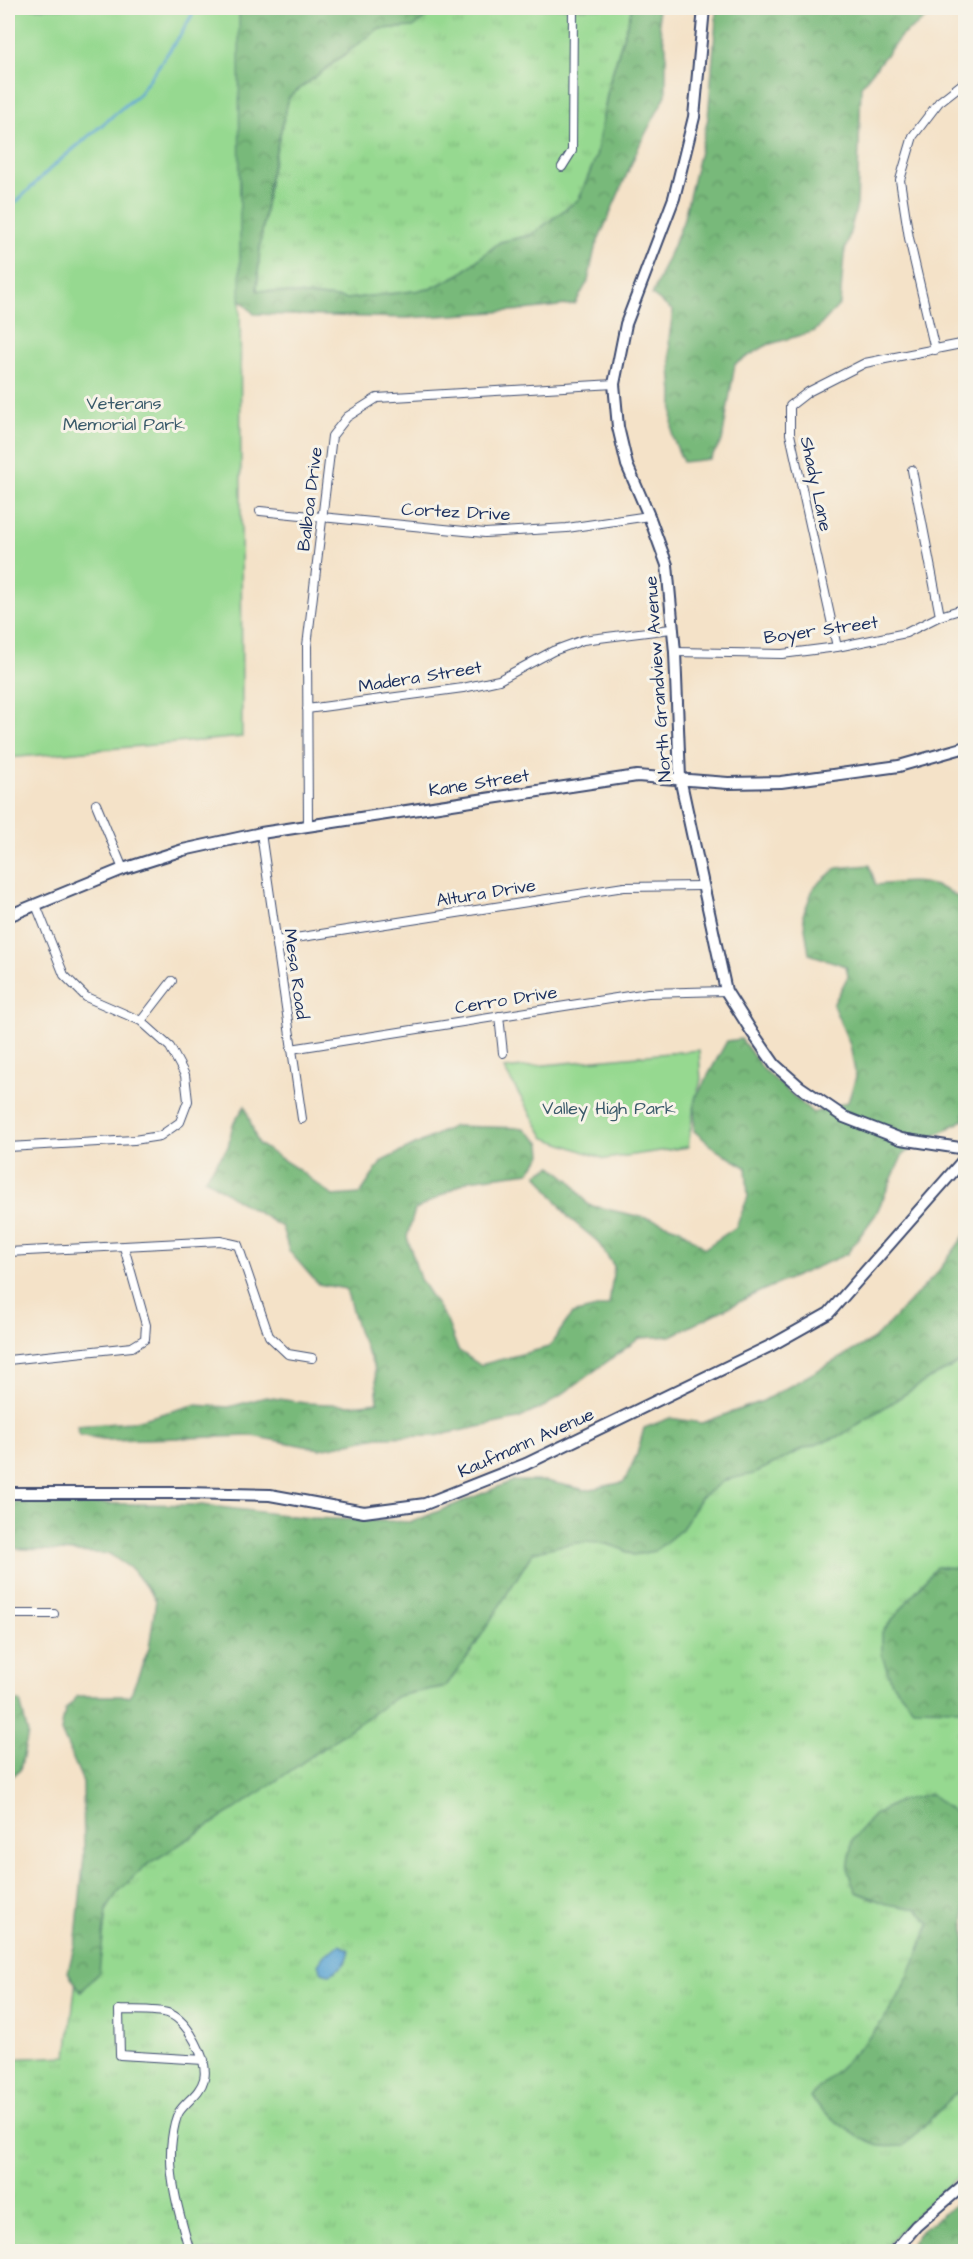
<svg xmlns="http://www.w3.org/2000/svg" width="973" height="2259" viewBox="0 0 973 2259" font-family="'Architects Daughter',sans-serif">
<defs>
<pattern id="grass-tufts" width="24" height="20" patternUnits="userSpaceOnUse" patternTransform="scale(1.5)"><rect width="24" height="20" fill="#96d990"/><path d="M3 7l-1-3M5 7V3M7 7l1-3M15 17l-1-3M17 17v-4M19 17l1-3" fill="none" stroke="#81bb7f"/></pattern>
<pattern id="forest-crowns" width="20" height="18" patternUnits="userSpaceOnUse" patternTransform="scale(1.5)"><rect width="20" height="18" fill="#78b97a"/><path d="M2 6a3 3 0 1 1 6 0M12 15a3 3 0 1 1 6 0" fill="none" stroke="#629767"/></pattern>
</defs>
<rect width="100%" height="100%" fill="#f7f3e8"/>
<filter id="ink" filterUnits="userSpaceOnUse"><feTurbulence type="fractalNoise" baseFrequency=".0167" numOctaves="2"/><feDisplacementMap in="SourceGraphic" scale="12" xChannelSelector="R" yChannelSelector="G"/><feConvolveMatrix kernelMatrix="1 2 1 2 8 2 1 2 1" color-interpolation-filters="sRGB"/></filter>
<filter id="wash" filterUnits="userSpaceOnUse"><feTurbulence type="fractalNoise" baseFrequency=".008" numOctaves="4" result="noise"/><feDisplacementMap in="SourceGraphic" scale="24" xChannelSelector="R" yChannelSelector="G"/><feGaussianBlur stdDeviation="1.35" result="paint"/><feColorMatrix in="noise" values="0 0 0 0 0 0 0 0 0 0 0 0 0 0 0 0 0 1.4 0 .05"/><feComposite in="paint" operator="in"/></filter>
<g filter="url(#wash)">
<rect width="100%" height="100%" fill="#f4e2c8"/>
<path fill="url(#grass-tufts)" stroke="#588477" stroke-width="1.5" d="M439,8H632L609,84L596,157L579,199L531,235L500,242L460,274L430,289L347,299L257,290L260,247L270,176L289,97L378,29L413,27Z
M965,1243V2171C936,2194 907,2222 883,2251H8V2059L67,2056L105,1737L706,1461L909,1320Z"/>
<path fill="url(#forest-crowns)" stroke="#4a746c" stroke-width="1.5" d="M8,8H439L413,27L378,29L289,97L270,176L260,247L257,290L347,299L430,289L460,274L500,242L531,235L579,199L596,157L609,84L632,8H657L660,28L666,47V95L640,144L595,248L588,281L575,304L524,310L408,318L254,314L239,298Z
M717,8H941L901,36L861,86L857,205L844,255L840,304L815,331L767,345L735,364L722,441L710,459L683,462L672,436L673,394L669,339L673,311L652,295L683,222L708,118Z
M869,865L876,885C915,881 933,878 965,902V1119L903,1154L876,1214L847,1254L759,1292L671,1336L640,1338L547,1405L518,1419L434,1436L378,1437L320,1449L252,1436L109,1440L79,1435L77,1426L131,1422L194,1405L229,1407L266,1397L305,1403L352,1405L378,1402L375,1369L358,1331L346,1289L318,1284L289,1251L282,1227L237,1200L205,1178L228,1147L233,1124L245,1106L258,1144L296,1168L333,1196L360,1194L382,1161L454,1126L524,1128L541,1143L542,1155L529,1172L469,1180L415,1210L407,1237L420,1279L447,1321L458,1350L480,1365L549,1347L572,1314L609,1305L614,1266L597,1241L569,1218L537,1174L552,1166L571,1181L588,1205L655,1220L680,1229L705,1248L736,1227L748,1197L746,1167L718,1151L694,1131L695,1099L727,1041L741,1039L764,1070L813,1113L848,1102L856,1077L850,1045L833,1005L848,976L846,966L809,954L803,915L814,887L837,868Z
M965,1235V1360L927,1380L840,1436L803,1449L753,1474L725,1480L700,1498L682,1529L655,1551L633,1555C599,1534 570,1543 533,1552L471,1652L446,1686L398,1696L237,1808L144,1867L117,1893L106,1911L99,1972L81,1992L68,1972L76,1938L84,1856L83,1782L61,1731L65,1710L78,1696H130L149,1648L156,1600L133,1570L109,1554L8,1548V1502L202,1505L310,1518L412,1522L513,1481H546L586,1490L624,1482L637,1454L644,1428L670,1418L702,1423L763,1401L874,1339L937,1273Z
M936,1567L965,1568L966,1701L960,1709L913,1708L892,1683L882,1656V1632Z
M20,1701L28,1734L20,1770L8,1780V1702Z
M931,1794L956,1814L965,1830V2084L904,2146C897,2146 887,2147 880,2146C859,2141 823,2113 810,2097C838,2068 873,2039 894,2004C910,1979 917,1951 930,1924L917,1909L887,1904L856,1892L848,1871L852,1840L875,1814L899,1801Z
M965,2197V2251H905L922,2230Z"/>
<path fill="#96d990" stroke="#588477" stroke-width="1.5" d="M8,8H239L242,737L8,758Z
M699,1050L701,1081L695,1099L688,1147L605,1159L545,1138L504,1069Z"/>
<path fill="#5ba5d3" stroke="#3b6a98" stroke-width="1.5" d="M340,1945L349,1950C350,1962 339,1970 329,1974L322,1972L318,1964L324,1955Z"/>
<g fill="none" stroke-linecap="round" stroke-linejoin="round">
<path stroke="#5ba5d3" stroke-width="3" d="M8,210L52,167L139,94L181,34L196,8"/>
</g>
</g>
<g filter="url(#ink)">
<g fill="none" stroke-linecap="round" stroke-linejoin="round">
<g stroke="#3c4a6e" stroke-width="10">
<path id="street" d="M562,167L572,151L573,8
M935,350L909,238L900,180L913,136L939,102L966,81
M912,470L940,616
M260,511L485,533L567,528L649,516
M837,647L790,434V406L808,392L865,363L966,343
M675,652L782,654L837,647L906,633L940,616L966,608
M307,709L463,688L499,680L553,651L583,640L671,629
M96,804L123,869
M308,826L307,646L332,436L347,417L377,398L614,384
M261,833L302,1119
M276,941L624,887L702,886
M499,1016L503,1053
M141,1021L172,981
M291,1049L648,993L726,991
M8,1147L134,1140L160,1136L180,1122L188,1101L185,1075L170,1047L141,1021L86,997L64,975L36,905
M8,1252L220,1241L238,1245L269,1336L288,1354L312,1358
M8,1360L132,1347L145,1339L146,1325L124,1247
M8,1614H54
M190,2252C180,2217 167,2175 172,2139C173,2131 175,2119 179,2112C187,2100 200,2094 204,2079C209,2061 188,2021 170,2014C158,2009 133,2011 119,2010L120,2055L204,2060"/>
</g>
<g stroke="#3c4a6e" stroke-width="14">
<path id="secondary" d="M704,8L694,117L674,198L626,324L614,384L618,427L627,465L649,516L667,565L675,652L680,778L726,991L752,1032L775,1065L800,1087L844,1117L901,1139L966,1149
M8,916L123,869L183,850L261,833L637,776L728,783L781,782L899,766L966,747
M8,1493H184L270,1495L364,1512L425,1504L526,1464L772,1345L829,1313L966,1157
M894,2252L916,2226L966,2183"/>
</g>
<use href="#street" stroke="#fff" stroke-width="8"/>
<use href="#secondary" stroke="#fff" stroke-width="10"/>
</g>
</g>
<g text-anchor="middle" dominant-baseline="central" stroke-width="6" stroke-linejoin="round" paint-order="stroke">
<g font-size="18" fill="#3a5a6a" stroke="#f7f3e8">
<text x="124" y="403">Veterans<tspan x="124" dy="21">Memorial Park</tspan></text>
<text x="609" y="1108">Valley High Park</text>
</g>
<g font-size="18" fill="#1b2f5e" stroke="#f7f3e8">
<text transform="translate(816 484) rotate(78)">Shady Lane</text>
<text transform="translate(310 499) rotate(-83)">Balboa Drive</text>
<text transform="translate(456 512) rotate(3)">Cortez Drive</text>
<text transform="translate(821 630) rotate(-8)">Boyer Street</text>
<text transform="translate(420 677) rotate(-9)">Madera Street</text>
<text transform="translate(658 679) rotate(-94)">North Grandview Avenue</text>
<text transform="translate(479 783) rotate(-9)">Kane Street</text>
<text transform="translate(486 893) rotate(-9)">Altura Drive</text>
<text transform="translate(296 974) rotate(82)">Mesa Road</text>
<text transform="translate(506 1000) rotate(-9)">Cerro Drive</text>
<text transform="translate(526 1443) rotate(-24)">Kaufmann Avenue</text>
</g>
</g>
<rect width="973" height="2259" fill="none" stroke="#f7f3e8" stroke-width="30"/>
</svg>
